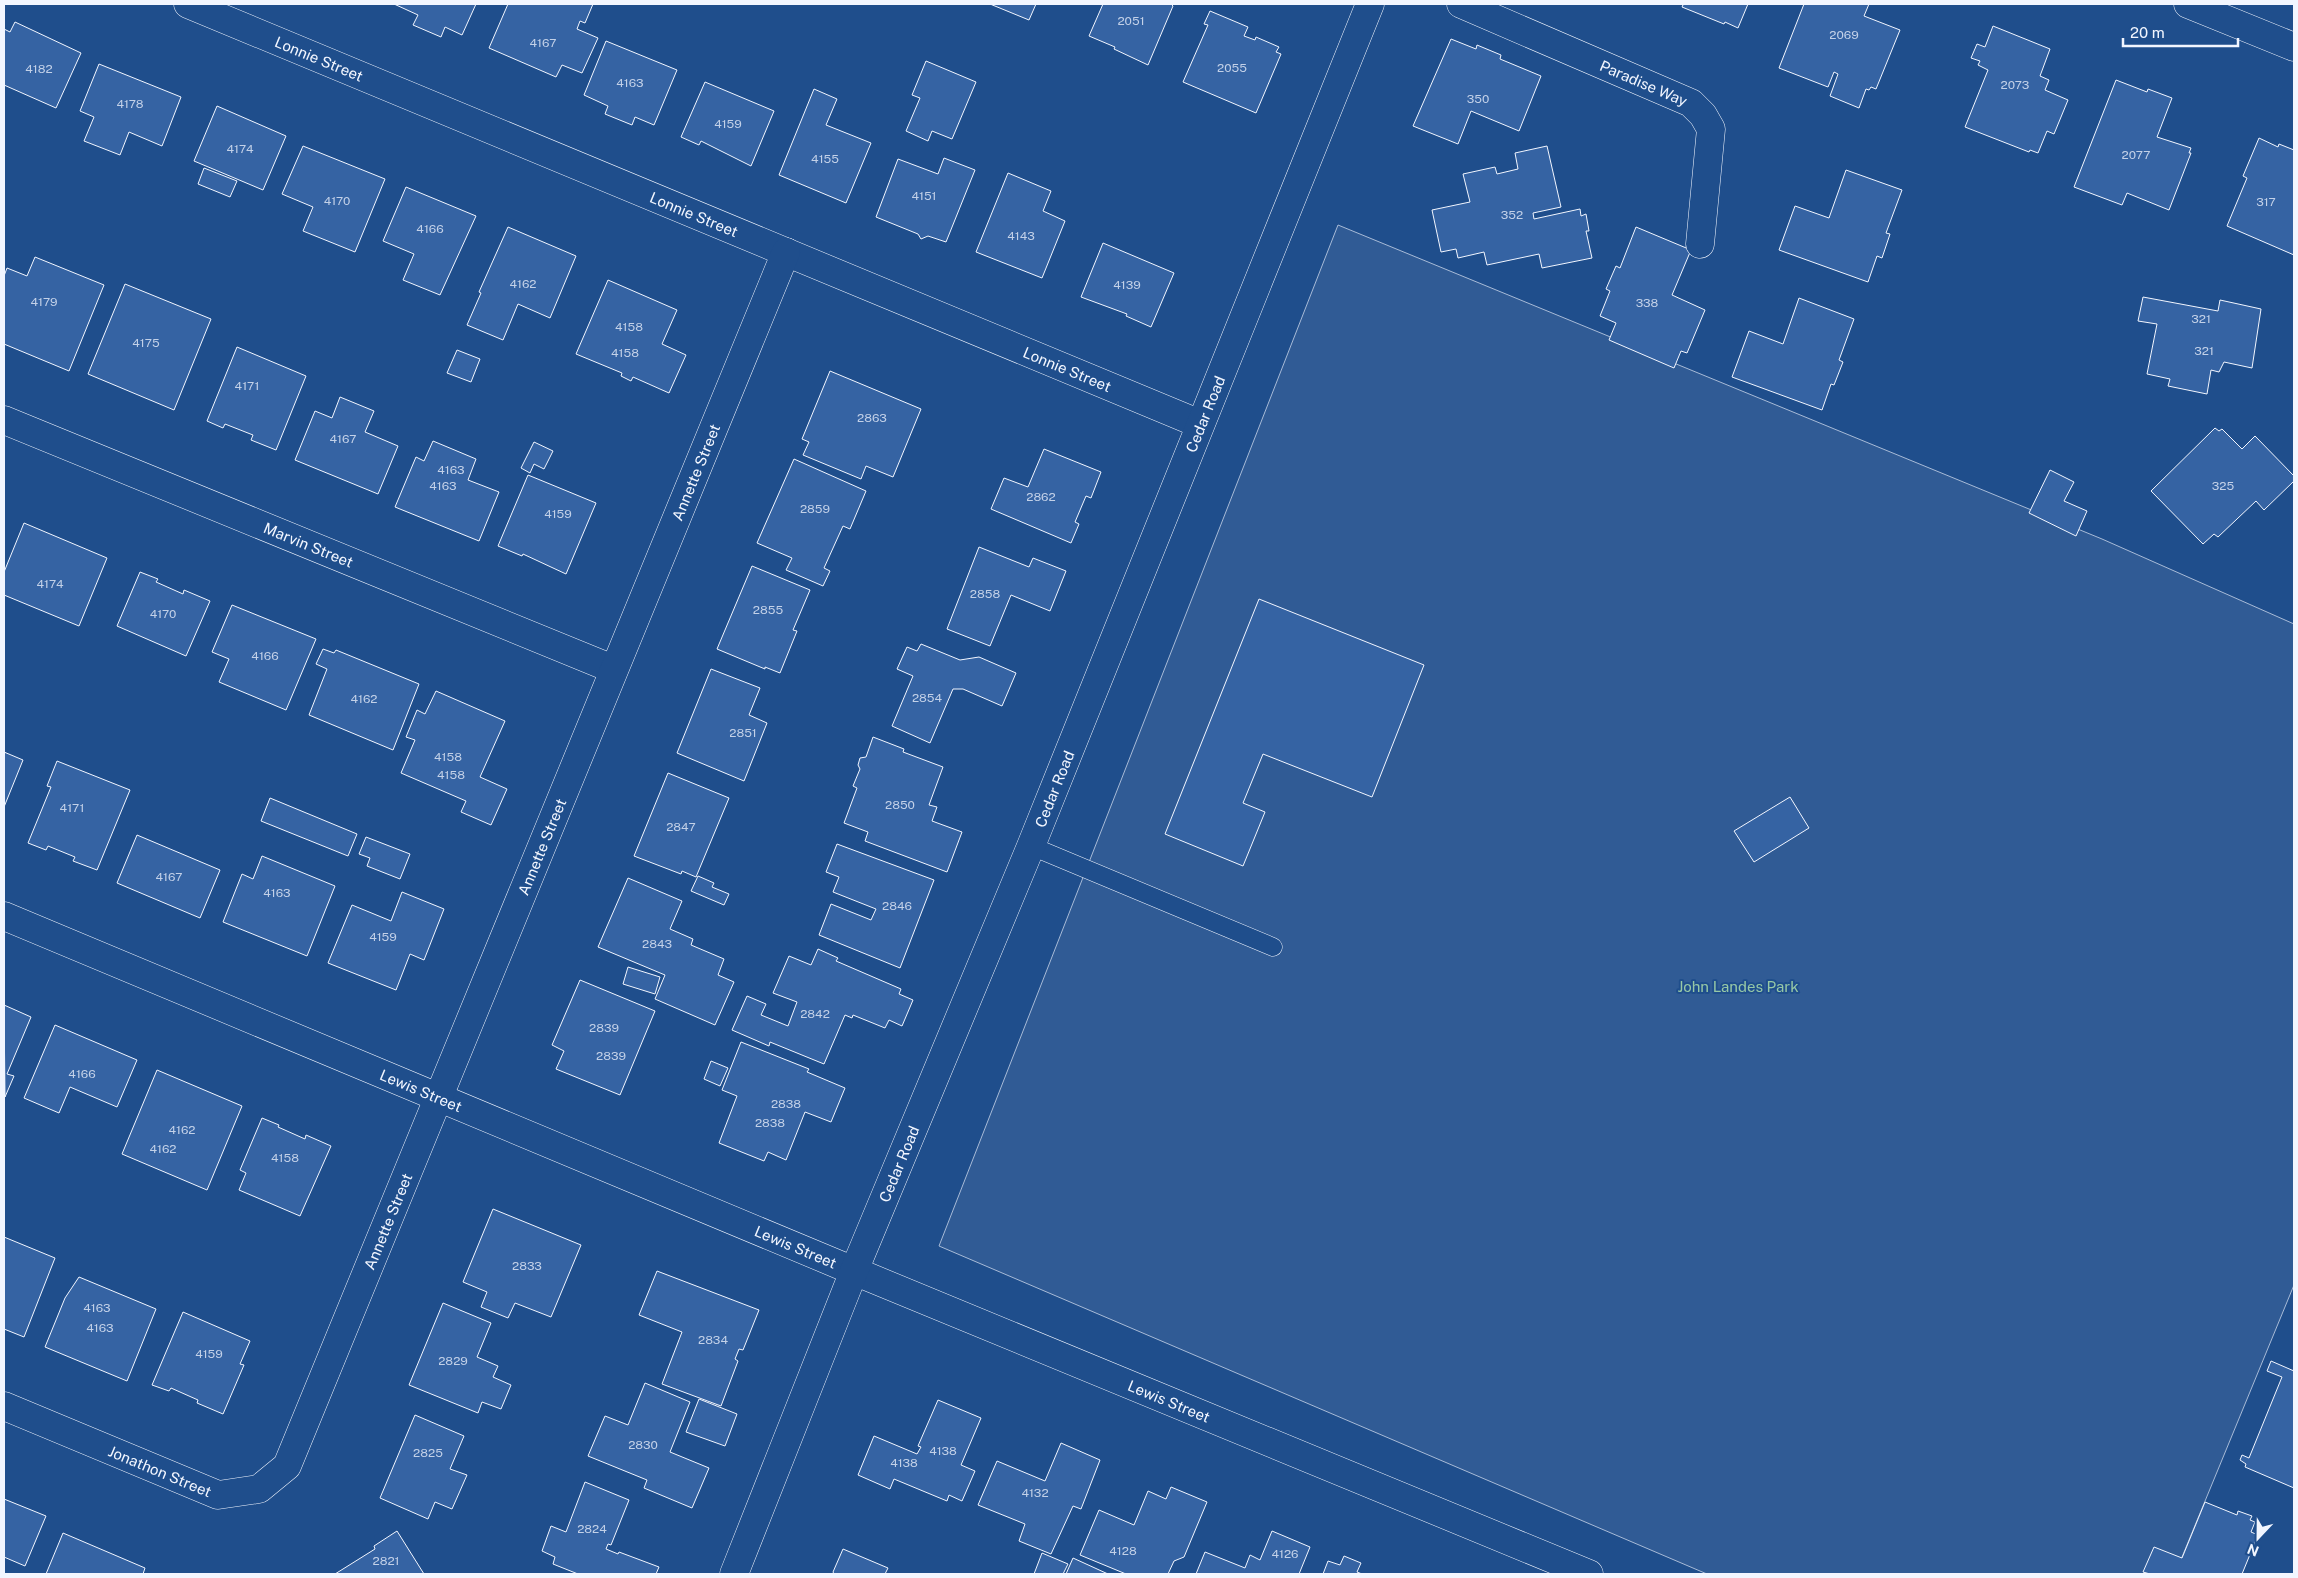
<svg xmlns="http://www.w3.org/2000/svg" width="2298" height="1578" viewBox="0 0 2298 1578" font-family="'Public Sans',sans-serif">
<rect width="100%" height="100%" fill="#1f4e8c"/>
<path fill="#305b95" stroke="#a8bbd7" d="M1338,225L2102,539L2294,624V1285L2175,1574H1707L939,1246Z"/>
<path fill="#3563a3" stroke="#f2f6ff" d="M394,4H476L462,35L445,27L441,37L413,25L418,15Z
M508,4H593L585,23L580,21L577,29L598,38L582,73L562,65L556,77L489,48Z
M990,4H1036L1029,20Z
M1103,4H1171L1173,6L1148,65L1114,49L1115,47L1089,36Z
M1680,4H1748L1738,28L1725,22L1724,24L1682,7L1683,5Z
M1804,4H1869L1864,16L1900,30L1876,89L1871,87L1869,90L1866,89L1859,108L1830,96L1838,74L1834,72L1828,87L1779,68Z
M1210,11L1248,27L1244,36L1255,40L1256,37L1279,47L1276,52L1281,54L1256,113L1183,82L1208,25L1204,24Z
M15,22L81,53L56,108L4,85V29L10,32Z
M1993,26L2050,49L2040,76L2049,80L2045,90L2068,100L2054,134L2047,131L2038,153L2030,150L2029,152L1965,127L1988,70L1978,65L1980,61L1971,58L1977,44L1985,47Z
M1451,39L1476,49L1477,45L1501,55L1500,59L1541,76L1519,131L1471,111L1458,144L1413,126Z
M606,41L677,70L654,125L635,117L632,125L605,114L608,106L584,95Z
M926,61L976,82L952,139L932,131L928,141L906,131L920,98L912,95Z
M99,64L181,97L162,146L129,132L120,155L84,141L94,117L80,111Z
M2116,80L2147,92L2148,89L2172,98L2157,137L2191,148L2189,153H2191L2169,210L2127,193L2122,205L2074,187Z
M705,82L774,111L751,166L701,141L699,145L681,137Z
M814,89L837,99L826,125L871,143L846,203L779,175Z
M217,106L286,136L263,190L194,161Z
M2259,138L2278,147L2279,144L2294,150V255L2227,226L2247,178L2243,176Z
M303,146L385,179L355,252L303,231L313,207L282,194Z
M1547,146L1561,207L1533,213L1534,219L1580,209L1581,216L1586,214L1589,231H1586L1592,258L1542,268L1539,254L1487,265L1484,252L1458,258L1456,249L1441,252L1432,210L1470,202L1463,174L1495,167L1497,174L1518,169L1515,153Z
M944,158L975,170L946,242L928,236L921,239L918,234L876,217L898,159L938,174Z
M204,168L237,181L230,197L198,184Z
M1846,170L1902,190L1886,233L1890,234L1882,258L1877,256L1868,282L1779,250L1795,206L1829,218Z
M1008,173L1051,191L1043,211L1065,221L1042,278L976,252Z
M406,187L476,216L440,295L403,280L414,254L383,241Z
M508,227L576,256L550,318L518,304L503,340L467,325L481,293L479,292Z
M1636,227L1691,250L1672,295L1705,310L1687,353L1681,351L1674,368L1609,340L1616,323L1600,316L1610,291L1606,289L1616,266L1620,268Z
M1103,243L1174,273L1151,327L1126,316L1127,314L1081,297Z
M35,257L104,285L69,371L4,344V276L7,268L27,276Z
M608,280L677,310L662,344L686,355L669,393L633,377L631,381L621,376L622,373L576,354Z
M125,284L211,319L174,410L88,374Z
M2143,297L2218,311L2220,300L2261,309L2252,368L2224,362L2219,372L2211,370L2207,394L2168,386L2170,379L2147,374L2157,324L2138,321Z
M1799,298L1854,319L1839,360L1843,362L1834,385L1831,384L1822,410L1732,377L1749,331L1783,344Z
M237,347L306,376L276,450L251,440L253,435L225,424L223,428L207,421Z
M457,350L480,359L471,382L447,373Z
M830,371L921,409L893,477L866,466L861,479L803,455L809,442L802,439Z
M340,397L374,411L365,432L398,446L378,494L295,460L315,411L332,418Z
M2215,428L2219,431L2222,429L2242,449L2255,436L2294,476V481L2264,510L2256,501L2218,537L2214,534L2203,544L2151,491Z
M433,441L476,459L468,480L499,492L479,541L395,507L416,457L424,461Z
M534,442L553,451L544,469L534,464L530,473L521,468Z
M1044,449L1101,472L1091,498L1086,496L1075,522L1079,524L1071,543L991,509L1004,478L1028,487Z
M794,459L866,491L850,529L843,526L824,568L830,571L823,586L786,570L792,558L757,543Z
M2050,470L2074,482L2064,501L2087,511L2076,536L2029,513Z
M528,475L596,503L566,574L523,554L522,556L498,546Z
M24,523L107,558L79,626L4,595V572Z
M979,547L1029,567L1033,558L1066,571L1050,611L1011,595L990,646L947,629Z
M752,566L810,590L793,630L797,631L780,673L765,667V669L717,649Z
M140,572L158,579L156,582L183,594L184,590L210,601L186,656L117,626Z
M1259,599L1424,665L1372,797L1263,754L1243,803L1265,812L1243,866L1165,834Z
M232,605L316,639L286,710L219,682L229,659L212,652Z
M921,644L960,660L979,657L1016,673L1002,706L963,689H953L930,743L892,726L913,676L897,669L907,647L917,651Z
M323,649L334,653L336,650L419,684L393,750L309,715L327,669L316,664Z
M711,669L760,688L749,715L767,723L744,781L677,753Z
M436,691L505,721L480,777L507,789L491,825L461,812L466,801L401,773L415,740L406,737L417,710L425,714Z
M873,737L904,749L903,752L943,767L929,805L937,807L932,821L962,832L947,872L865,841L868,832L844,823L857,788L853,786L860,769L858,765L860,758L866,757Z
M4,752L23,760L4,807Z
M57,761L130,790L97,870L73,861L75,857L48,846L46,850L28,843L51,787L47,786Z
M668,773L729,798L696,877L682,871L681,874L634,856Z
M1790,797L1809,828L1754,862L1734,831Z
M270,798L357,834L348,856L261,821Z
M137,835L220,870L200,918L117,883Z
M366,837L410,854L400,879L367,866L370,858L359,854Z
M837,844L934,880L900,968L819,935L831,904L871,920L876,909L833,892L839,877L826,872Z
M262,856L335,886L307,956L223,922L242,874L253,879Z
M698,876L714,883L712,887L729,894L724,905L691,891Z
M628,878L682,901L670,929L693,939L691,945L724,959L718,975L734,982L715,1025L655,999L665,975L598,947Z
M402,892L444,909L424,960L410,954L396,990L328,963L352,905L391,921Z
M818,949L838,958L836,961L901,989L899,994L913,1000L902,1026L889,1020L885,1028L853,1015L852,1018L845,1015L824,1064L770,1042L769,1046L732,1030L747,996L766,1004L761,1015L788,1026L797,1002L773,993L789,956L811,965Z
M628,967L660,977L655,994L623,984Z
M580,980L655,1011L620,1095L556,1069L564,1051L552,1045Z
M4,1005L31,1017L7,1074L14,1076L5,1097Z
M55,1025L137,1060L117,1107L70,1087L59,1113L24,1098Z
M741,1042L809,1069L807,1072L845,1088L831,1122L805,1112L786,1160L768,1152L764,1161L719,1143L737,1096L722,1090Z
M711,1061L728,1068L720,1086L704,1079Z
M157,1070L242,1106L207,1190L122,1154Z
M262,1118L279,1125L278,1127L305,1139L306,1135L331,1146L300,1216L239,1190L246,1173L240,1170Z
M493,1209L581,1245L551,1317L515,1303L508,1318L481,1307L487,1292L463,1282Z
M4,1237L55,1258L24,1337L4,1329Z
M657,1271L759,1310L743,1350L739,1349L735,1359L738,1361L721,1406L662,1384L682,1332L639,1315Z
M79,1277L156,1309L127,1381L45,1347L65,1298Z
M443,1303L491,1323L477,1357L498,1366L493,1377L511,1385L501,1409L482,1402L478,1413L409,1385Z
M183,1312L250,1341L240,1364L244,1365L223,1414L197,1403L198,1400L171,1388L169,1391L152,1385Z
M2271,1361L2294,1371V1488L2245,1467L2246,1464L2240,1460L2242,1455L2249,1458L2282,1377L2267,1371Z
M645,1383L690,1402L670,1452L709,1468L692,1508L644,1488L647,1480L588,1456L605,1416L628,1425Z
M699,1399L737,1414L725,1446L686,1432Z
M938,1400L981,1418L961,1465L975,1471L962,1501L949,1495L947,1501L894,1479L890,1489L858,1475L874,1436L917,1454L921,1447L918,1446Z
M415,1415L464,1436L450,1469L467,1475L452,1509L435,1502L428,1519L380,1498Z
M1061,1443L1100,1460L1081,1509L1073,1506L1051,1554L1019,1541L1025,1524L978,1505L997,1461L1045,1481Z
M585,1482L629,1500L611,1545L608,1544L606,1549L618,1554L619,1552L659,1567L656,1574H578L553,1564L555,1557L542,1551L551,1526L566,1532Z
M1171,1487L1207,1502L1184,1557L1174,1561L1168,1574H1126L1080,1555L1099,1510L1134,1525L1148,1491L1166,1499Z
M4,1499L46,1516L25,1566L4,1557Z
M2205,1502L2237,1515L2238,1511L2252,1516L2250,1520L2255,1522L2251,1532L2258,1535L2242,1574H2150L2143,1572L2154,1547L2182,1558Z
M397,1531L424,1574H335L375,1549L374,1546Z
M1272,1531L1310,1547L1299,1574H1196L1205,1552L1245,1568L1250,1555L1260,1560Z
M63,1533L145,1568L143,1574H46Z
M843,1549L888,1568L885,1574H834L833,1572Z
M1042,1553L1068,1564L1063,1574H1034Z
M1344,1556L1361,1563L1357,1572L1362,1574H1323L1328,1561L1340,1565Z
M1073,1558L1108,1574H1066Z"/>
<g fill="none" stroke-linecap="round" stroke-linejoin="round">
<g stroke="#f2f6ff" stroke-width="19">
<path id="service" d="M1031,846L1273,947"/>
</g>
<g stroke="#f2f6ff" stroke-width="29">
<g id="minor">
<path id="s1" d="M188,4L1200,424"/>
<path id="s2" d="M1461,4L1691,103L1703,115L1711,129L1700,244"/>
<path d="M2188,4L2294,47"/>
<path id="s3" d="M4,420L613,669"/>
<path id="s4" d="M4,916L854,1271L1589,1574"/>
<path id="s5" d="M4,1406L218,1495L259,1489L287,1466L786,252"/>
<path id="s6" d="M734,1574L854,1271L1031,846L1370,4"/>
</g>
</g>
<use href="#service" stroke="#1f4e8c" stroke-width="18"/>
<use href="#minor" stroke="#1f4e8c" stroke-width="28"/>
</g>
<g text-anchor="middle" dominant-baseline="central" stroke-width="4" stroke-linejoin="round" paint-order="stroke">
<g font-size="12" fill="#c3d1e8">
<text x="1131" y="21">2051</text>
<text x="1844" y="35">2069</text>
<text x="543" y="43">4167</text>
<text x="1232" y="68">2055</text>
<text x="39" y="69">4182</text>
<text x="630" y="83">4163</text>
<text x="2015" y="85">2073</text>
<text x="1478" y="99">350</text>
<text x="130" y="104">4178</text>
<text x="728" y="124">4159</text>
<text x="240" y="149">4174</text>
<text x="2136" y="155">2077</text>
<text x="825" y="159">4155</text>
<text x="924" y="196">4151</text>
<text x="337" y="201">4170</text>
<text x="2266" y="202">317</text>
<text x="1512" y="215">352</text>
<text x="430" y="229">4166</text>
<text x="1021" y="236">4143</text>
<text x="523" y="284">4162</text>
<text x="1127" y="285">4139</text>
<text x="44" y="302">4179</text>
<text x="1647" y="303">338</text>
<text x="2201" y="319">321</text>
<text x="629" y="327">4158</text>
<text x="146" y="343">4175</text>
<text x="2204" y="351">321</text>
<text x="625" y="353">4158</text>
<text x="247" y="386">4171</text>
<text x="872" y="418">2863</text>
<text x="343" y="439">4167</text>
<text x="451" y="470">4163</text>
<text x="443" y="486">4163</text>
<text x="2223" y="486">325</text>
<text x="1041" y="497">2862</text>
<text x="815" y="509">2859</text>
<text x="558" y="514">4159</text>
<text x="50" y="584">4174</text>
<text x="985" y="594">2858</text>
<text x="768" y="610">2855</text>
<text x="163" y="614">4170</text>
<text x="265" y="656">4166</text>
<text x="927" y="698">2854</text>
<text x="364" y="699">4162</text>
<text x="743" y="733">2851</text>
<text x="448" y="757">4158</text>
<text x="451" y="775">4158</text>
<text x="900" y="805">2850</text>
<text x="72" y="808">4171</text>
<text x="681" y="827">2847</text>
<text x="169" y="877">4167</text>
<text x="277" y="893">4163</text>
<text x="897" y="906">2846</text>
<text x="383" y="937">4159</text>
<text x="657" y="944">2843</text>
<text x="815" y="1014">2842</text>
<text x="604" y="1028">2839</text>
<text x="611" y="1056">2839</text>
<text x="82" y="1074">4166</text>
<text x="786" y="1104">2838</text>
<text x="770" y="1123">2838</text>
<text x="182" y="1130">4162</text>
<text x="163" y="1149">4162</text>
<text x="285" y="1158">4158</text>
<text x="527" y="1266">2833</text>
<text x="97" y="1308">4163</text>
<text x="100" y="1328">4163</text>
<text x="713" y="1340">2834</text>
<text x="209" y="1354">4159</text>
<text x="453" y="1361">2829</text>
<text x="643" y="1445">2830</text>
<text x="943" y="1451">4138</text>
<text x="428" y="1453">2825</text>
<text x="904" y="1463">4138</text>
<text x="1035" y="1493">4132</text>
<text x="592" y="1529">2824</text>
<text x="1123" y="1551">4128</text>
<text x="1285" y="1554">4126</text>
<text x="386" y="1561">2821</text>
</g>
<g font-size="15" fill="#f2f6ff" stroke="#1f4e8c">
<text stroke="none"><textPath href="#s1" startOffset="142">Lonnie Street</textPath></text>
<text stroke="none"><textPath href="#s2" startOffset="199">Paradise Way</textPath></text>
<text stroke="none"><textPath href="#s1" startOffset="548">Lonnie Street</textPath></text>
<text stroke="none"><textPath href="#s1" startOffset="952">Lonnie Street</textPath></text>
<text stroke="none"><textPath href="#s6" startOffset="1252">Cedar Road</textPath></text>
<text stroke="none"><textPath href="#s5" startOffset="1384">Annette Street</textPath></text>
<text stroke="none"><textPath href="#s3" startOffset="329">Marvin Street</textPath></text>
<text stroke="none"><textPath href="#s6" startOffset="848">Cedar Road</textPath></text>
<text stroke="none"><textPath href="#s5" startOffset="979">Annette Street</textPath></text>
<text stroke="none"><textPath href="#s4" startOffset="452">Lewis Street</textPath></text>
<text stroke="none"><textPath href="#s6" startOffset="442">Cedar Road</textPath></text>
<text stroke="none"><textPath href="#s5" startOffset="574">Annette Street</textPath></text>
<text stroke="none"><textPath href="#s4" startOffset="858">Lewis Street</textPath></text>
<text stroke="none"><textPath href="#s4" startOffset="1262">Lewis Street</textPath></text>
<text stroke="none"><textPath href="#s5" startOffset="169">Jonathon Street</textPath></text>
</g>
<g font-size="15" fill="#97c8a6" stroke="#1f4e8c">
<text x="1738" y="986">John Landes Park</text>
</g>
</g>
<rect width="2298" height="1578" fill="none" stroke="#f2f6ff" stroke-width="10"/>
<g transform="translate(2258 1538) rotate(202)" stroke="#1f4e8c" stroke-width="4" paint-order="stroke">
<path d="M0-4L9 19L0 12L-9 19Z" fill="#f2f6ff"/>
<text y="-8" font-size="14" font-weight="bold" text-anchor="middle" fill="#f2f6ff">N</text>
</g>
<path d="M2123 38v8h115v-8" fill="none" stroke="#f2f6ff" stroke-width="2.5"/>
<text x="2130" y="38" font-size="15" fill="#f2f6ff" stroke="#1f4e8c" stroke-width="4" paint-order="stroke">20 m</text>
</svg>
